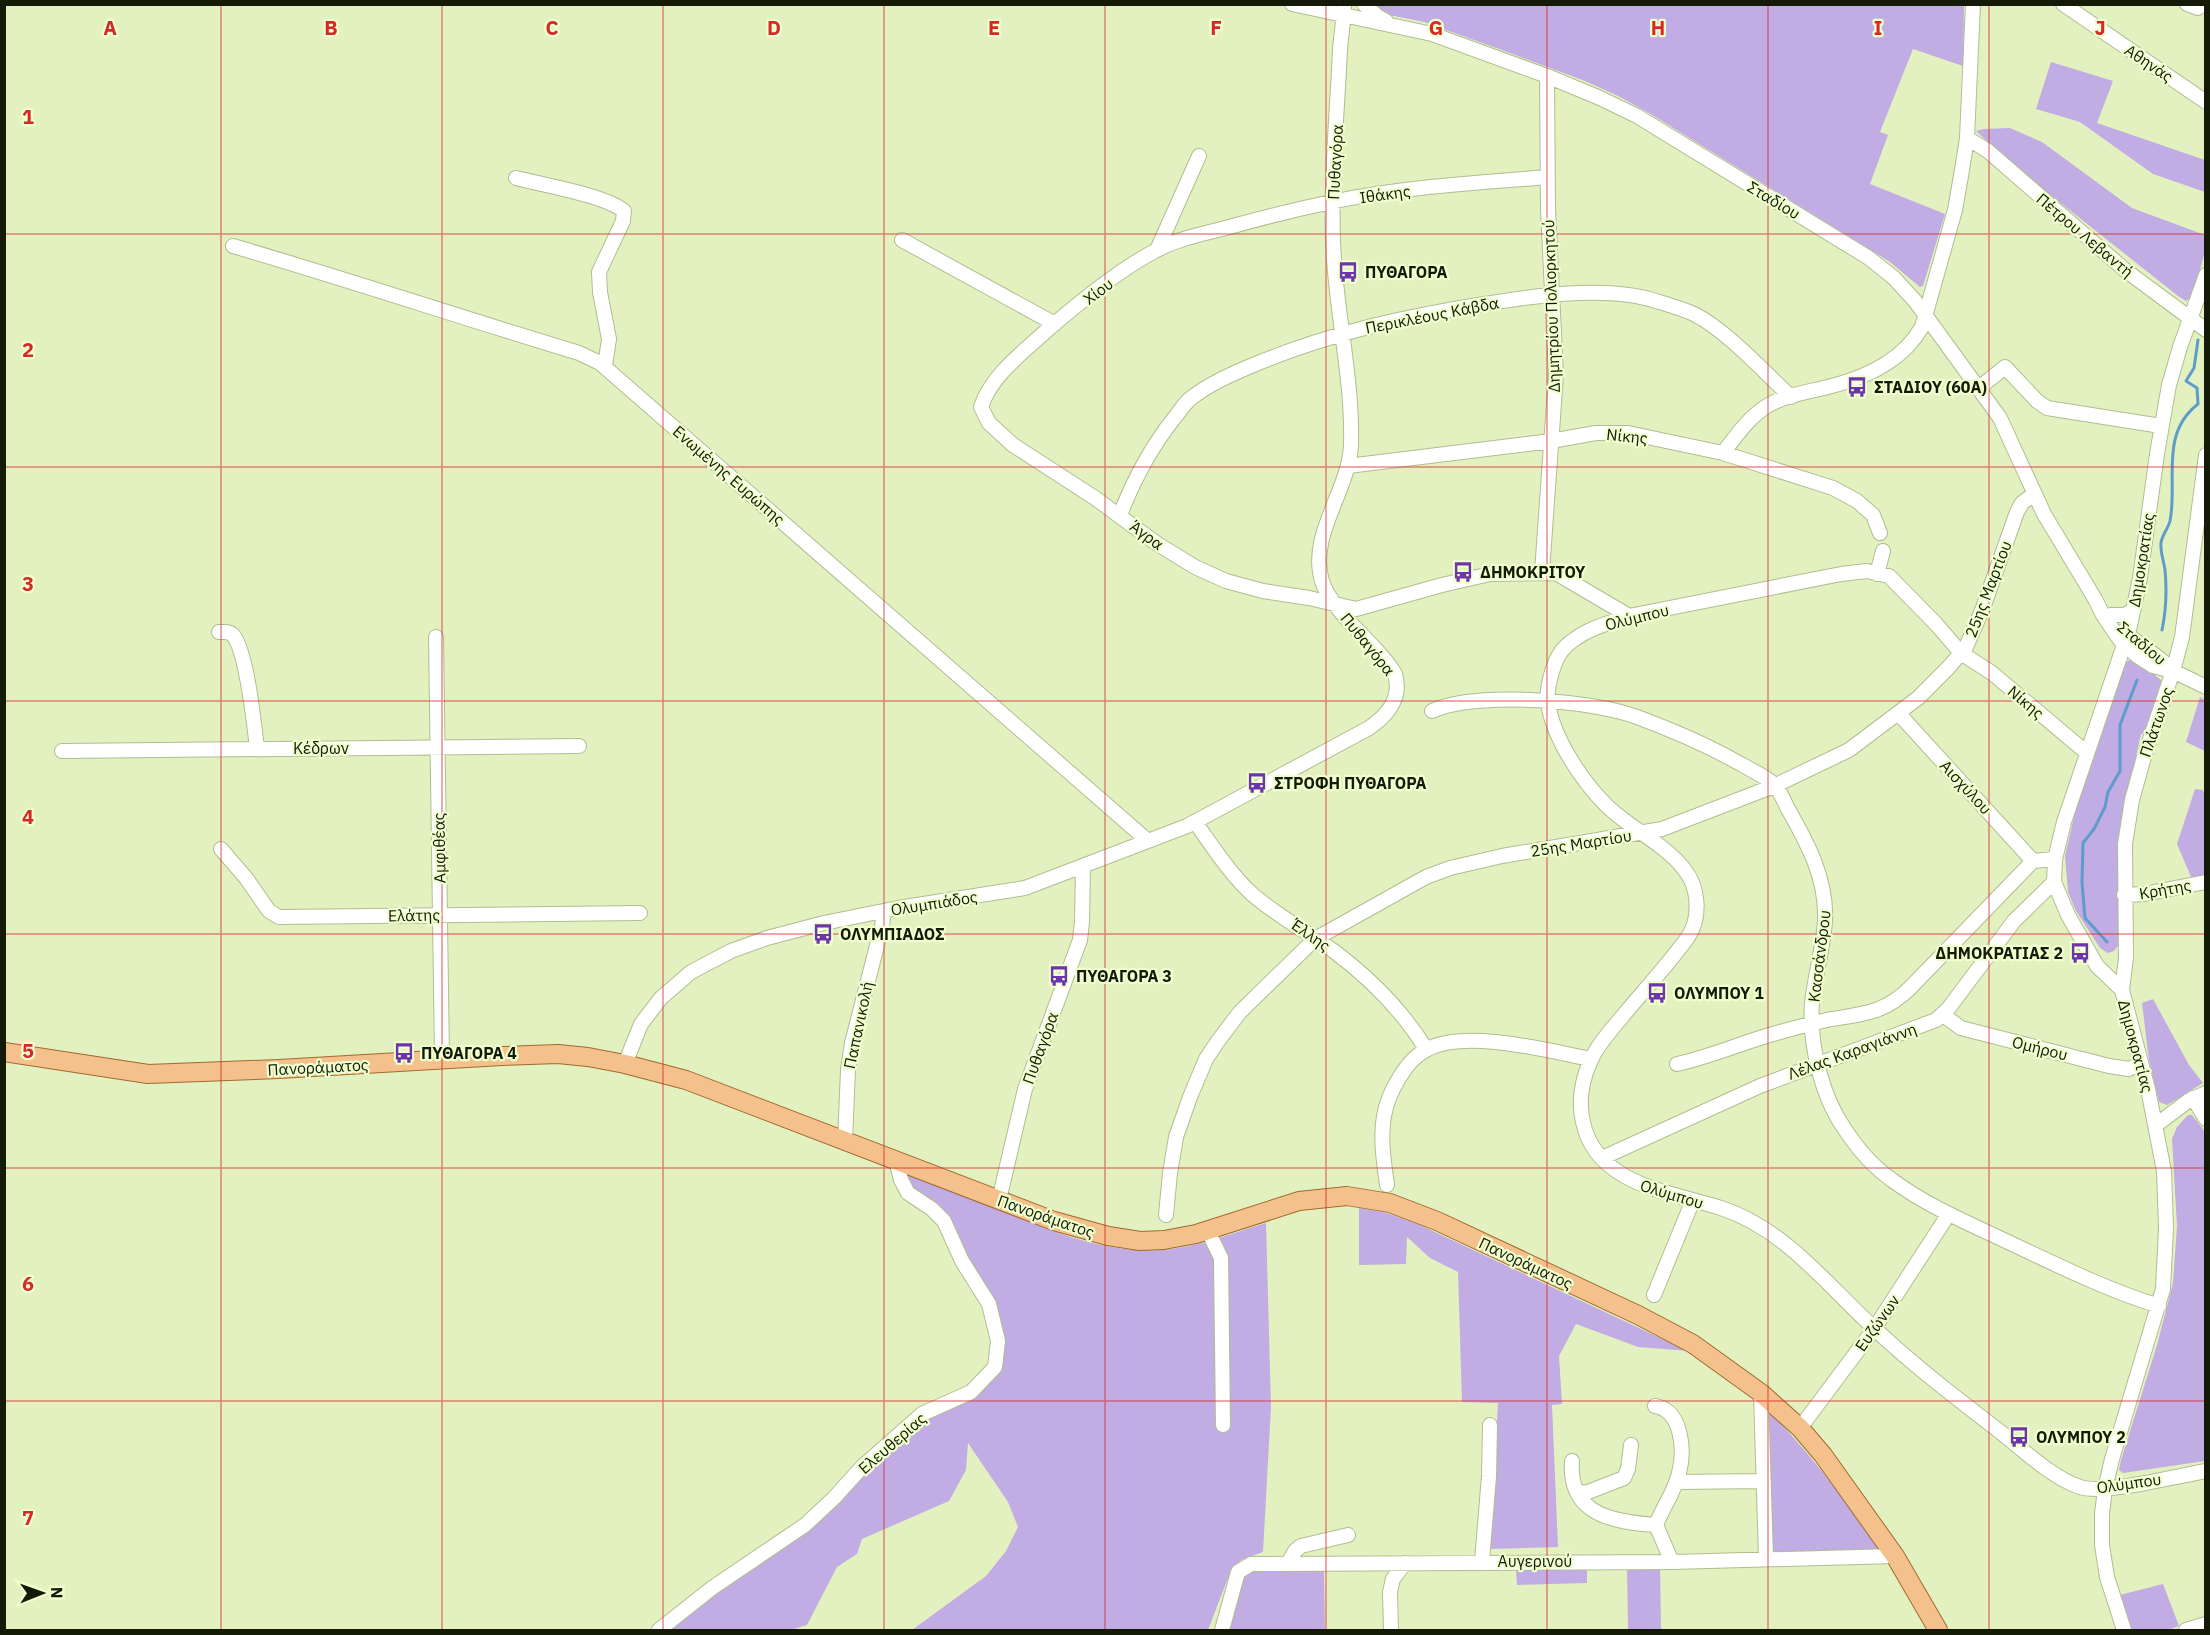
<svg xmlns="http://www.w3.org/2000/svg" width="2210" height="1635" viewBox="0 0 2210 1635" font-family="'IBM Plex Sans',sans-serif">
<rect width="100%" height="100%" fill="#e3f1c1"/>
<path fill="#c1ace4" d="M1370,5H1964L1963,66L1913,49L1880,132L1888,135L1870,184L1945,214L1923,286L1920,287L1890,262L1649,113L1618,96L1585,81L1499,49L1424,22L1389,15Z
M2051,62L2113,81L2097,123L2205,160V192L2153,174L2080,122L2036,109Z
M2010,128L2042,142L2132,208L2205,235V251L2193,296L2186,301L2178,296L2014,166L1976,131L1984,129Z
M2131,659C2142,662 2152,673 2161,680V683L2146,733L2141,734L2127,795L2118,893L2120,943L2114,951L2108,953L2100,948L2076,911L2068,892L2065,856L2077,804L2125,663Z
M2200,697L2205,700V751L2186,742Z
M2195,789L2203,790L2206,802L2205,876L2192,879L2177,844Z
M2153,999L2189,1065L2203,1083L2167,1105L2159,1102L2149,1060L2142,1003Z
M2188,1115H2192L2206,1133L2205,1461L2123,1473L2119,1470L2121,1460L2157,1345L2173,1283L2177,1226L2172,1139L2177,1127Z
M908,1174C942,1188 976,1201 1010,1214C1060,1234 1106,1253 1160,1250C1196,1248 1232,1233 1266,1223L1271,1407L1263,1552L1241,1560L1231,1570L1208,1630H912L986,1576L1006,1551L1018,1527L1008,1502L968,1443L966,1470L949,1501L862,1539L857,1554L837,1567L807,1625L791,1630H665L803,1529L900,1437L995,1369L1000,1340L953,1233L909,1187Z
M1359,1208L1384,1212L1420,1225L1688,1351L1638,1347L1576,1324L1559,1356L1562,1404L1552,1405L1558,1547L1490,1549L1498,1403L1462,1402L1458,1272L1430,1258L1407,1237L1406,1264L1359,1265Z
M1768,1411C1811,1453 1846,1502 1881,1551L1771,1554Z
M1587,1566V1583L1517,1585L1516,1568Z
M1627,1566H1660L1661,1630H1628Z
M1324,1568L1325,1630H1226L1239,1571Z
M2163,1584L2179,1626L2168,1630H2129L2116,1596Z"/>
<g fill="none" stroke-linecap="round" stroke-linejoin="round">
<path stroke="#5e9dca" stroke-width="3" d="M2162,630C2166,611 2167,591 2165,570C2164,562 2160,551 2161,543C2162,535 2168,529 2170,521C2178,482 2159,434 2198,404L2197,388L2186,381L2194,368L2198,340
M2107,942L2085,918L2082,883L2083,843L2094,829L2105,807L2108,792L2120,771V725L2137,680"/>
<g stroke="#b0be8f" stroke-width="16">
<path id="minor" d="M1292,4L1432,34L1547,76L1600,98L1637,116L1869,258L1894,278L1915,301L2000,418L2044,514L2095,599L2103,615L2120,640L2136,655L2153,666L2173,671L2206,687
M1364,4L1377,16L1386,21
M2063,4L2206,102
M2187,4L2198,8
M1967,138L1988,151L2125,270L2206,330
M1548,177C1475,183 1402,187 1331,202C1298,209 1265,217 1233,226C1208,233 1178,238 1155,251C1120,269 1075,306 1045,332C1022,353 991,376 981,407L989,423L1013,445L1095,498L1156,543L1195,567L1226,581L1263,591L1309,598L1356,609L1442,585L1490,574L1556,573L1629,616
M516,178C543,185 604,195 624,211L623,221L599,272L600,292L609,339L605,366
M902,240L1055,324
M233,246C349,280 463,318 579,353L600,363L1148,841
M1157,250L1199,156
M1979,388L2005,367L2037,401L2047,408L2161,426
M1723,453C1736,436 1749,417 1767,406C1785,395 1808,392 1828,387C1865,378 1902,362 1922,327L1955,210L1962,170L1967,138L1973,4
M1348,466L1551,441L1596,433H1628L1723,453L1833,488L1857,501L1873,515L1880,533
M1120,515C1134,479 1151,447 1175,417C1180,411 1184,404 1190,399C1210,383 1234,373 1258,363C1329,334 1395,319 1472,306C1525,297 1604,284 1656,301C1669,305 1683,309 1694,314C1726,330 1764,372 1791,397
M1542,572L1556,375L1548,209L1547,76
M1877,574L1883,551
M2111,615H2125L2134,609
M2124,631C2139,646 2159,655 2173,671
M219,632C224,632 229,631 233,635C247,652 254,724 257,748
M436,637L442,1059
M1432,711C1476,691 1592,700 1637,717C1672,730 1705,744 1737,762C1748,768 1760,774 1770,781C1779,788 1783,799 1788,809C1808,844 1827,879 1825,921C1823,949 1815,975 1812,1003C1809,1042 1821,1095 1844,1128C1857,1148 1872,1166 1892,1180C1927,1206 1968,1223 2008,1242C2057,1265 2107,1290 2159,1306
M1899,714L2033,861
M62,751L579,746
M2087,753L1992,673L1961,653L1937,625L1889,576L1867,571L1841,574L1629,616C1611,623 1591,627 1575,639C1570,642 1562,649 1559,655C1552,667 1546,690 1548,703C1553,738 1582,781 1606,805C1629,828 1665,844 1684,869C1699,887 1701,918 1688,937C1668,965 1644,990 1622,1017C1611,1030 1598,1044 1591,1060C1582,1079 1578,1102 1583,1122C1596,1185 1671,1192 1721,1208C1785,1229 1826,1284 1874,1328C1914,1366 1959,1400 2003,1434C2024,1451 2053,1478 2080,1487C2104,1495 2176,1476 2206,1471
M1195,822C1213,847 1230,874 1252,894C1277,916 1308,932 1335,952C1372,980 1402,1010 1426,1049
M221,849L246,878L269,911L279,917L640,913
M2124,895L2144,894L2206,882
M2122,990L2126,958L2125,844L2132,800L2144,757L2173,671L2182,637L2206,455
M1943,1015L1961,1028L2109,1066L2129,1069L2140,1064
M625,1064L641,1024L661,998L691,972L731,951L767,938L824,923L898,908L1025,888L1187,826L1369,728C1388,715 1402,698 1395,674C1377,643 1333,615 1322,581C1308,535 1349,491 1351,445C1353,377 1335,309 1333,241C1331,177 1337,114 1340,50C1341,35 1344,20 1344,4
M1677,1064C1710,1057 1741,1043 1773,1034C1791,1029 1809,1024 1827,1020C1861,1014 1884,1014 1910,988L2033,861L2055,859
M2193,1098L2206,1119
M2156,1125L2188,1101L2206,1093
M845,1141L848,1070L852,1043L882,926L884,911
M1602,1158L1760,1086L1936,1020L1948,1009L2014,921L2054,882
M1387,1185C1384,1163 1380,1138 1384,1116C1388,1093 1406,1059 1428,1049C1467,1029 1549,1051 1591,1059
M999,1200L1025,1089L1080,940L1082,922L1083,867
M1166,1215L1170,1173L1176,1137L1190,1097L1206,1059L1218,1041L1240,1012L1315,939L1426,877L1450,868L1502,856L1662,829L1774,786L1849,750L1918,698L1948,668L1966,647L1983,608L2017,512L2022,503L2034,494
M1208,1231L1221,1258L1223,1425
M1654,1295L1693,1200
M1761,1393L1766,1559
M1655,1406C1682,1410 1685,1450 1679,1473C1675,1491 1663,1507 1656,1525
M1800,1428L1874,1329L1948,1215
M1572,1461C1568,1515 1613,1522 1656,1525L1672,1562
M1676,1482L1764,1481
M1579,1493L1588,1492L1624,1478L1628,1469L1631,1445
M1482,1561L1489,1476L1490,1425
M1288,1563L1295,1551L1301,1546L1348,1535
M659,1630L712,1588L805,1525L834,1498L862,1467L922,1414L971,1392L995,1367L998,1341L989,1304L962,1261L944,1221L932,1209L908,1193L901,1180L896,1160
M1222,1630L1238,1572L1251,1564L1672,1562L1895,1556
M1391,1630L1390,1592L1393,1579L1405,1563
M2124,1630L2107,1577L2102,1545V1514L2105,1489L2112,1459L2163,1289L2166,1229L2164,1171L2148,1089L2122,990L2097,966L2068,915L2054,882L2055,859L2064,822L2129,630L2140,578L2157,454L2169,385L2180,347L2206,275
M2186,1630L2206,1624"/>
</g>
<g stroke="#a16b2c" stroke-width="20">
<path id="major" d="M4,1052L148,1074L279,1069L502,1056L558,1054L588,1057L625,1064L686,1080L1054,1221L1108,1236L1140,1241L1164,1240L1196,1234L1299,1201L1347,1196L1390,1203L1437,1221L1638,1315L1693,1344L1761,1393L1800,1428L1823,1455L1895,1556L1938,1630"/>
</g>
<use href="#minor" stroke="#fff" stroke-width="14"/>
<use href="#major" stroke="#f4c08c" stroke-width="18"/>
</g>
<path fill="none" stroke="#d62828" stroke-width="1.5" stroke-opacity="0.55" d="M221,4V1630M442,4V1630M663,4V1630M884,4V1630M1105,4V1630M1326,4V1630M1547,4V1630M1768,4V1630M1989,4V1630M4,234H2206M4,467H2206M4,701H2206M4,934H2206M4,1168H2206M4,1401H2206"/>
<defs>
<g id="bus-bare" transform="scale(1.62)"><path d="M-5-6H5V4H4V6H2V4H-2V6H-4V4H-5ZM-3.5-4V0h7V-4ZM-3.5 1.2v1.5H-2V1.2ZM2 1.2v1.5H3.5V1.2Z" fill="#6d35ab" stroke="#f0ffce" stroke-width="2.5" paint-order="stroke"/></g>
</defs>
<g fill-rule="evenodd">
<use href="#bus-bare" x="1348" y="272"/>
<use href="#bus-bare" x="1857" y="387"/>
<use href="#bus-bare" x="1463" y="572"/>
<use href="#bus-bare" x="1257" y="783"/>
<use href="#bus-bare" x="823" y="934"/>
<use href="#bus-bare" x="2080" y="953"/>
<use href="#bus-bare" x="1059" y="976"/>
<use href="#bus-bare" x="1657" y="993"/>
<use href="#bus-bare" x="404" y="1053"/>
<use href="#bus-bare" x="2019" y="1437"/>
</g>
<g text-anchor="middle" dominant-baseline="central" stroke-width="4.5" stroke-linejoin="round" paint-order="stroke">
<g font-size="16" fill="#151a08" stroke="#f0ffce">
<text transform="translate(2149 63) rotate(34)">Αθηνάς</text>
<text transform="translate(1335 162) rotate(-87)">Πυθαγόρα</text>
<text transform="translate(1385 194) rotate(-8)">Ιθάκης</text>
<text transform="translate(1774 200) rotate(31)">Σταδίου</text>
<text transform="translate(2085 235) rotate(40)">Πέτρου Λεβαντή</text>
<text transform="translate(1098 291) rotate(-37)">Χίου</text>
<text transform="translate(1551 306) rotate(-92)">Δημητρίου Πολιορκητού</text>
<text transform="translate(1432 315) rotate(-11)">Περικλέους Κάβδα</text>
<text transform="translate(1627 436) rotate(6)">Νίκης</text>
<text transform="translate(729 475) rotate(41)">Ενωμένης Ευρώπης</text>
<text transform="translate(1147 535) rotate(36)">Άγρα</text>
<text transform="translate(2141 560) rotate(-81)">Δημοκρατίας</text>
<text transform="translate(1988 589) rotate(-69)">25ης Μαρτίου</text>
<text transform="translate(1637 617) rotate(-14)">Ολύμπου</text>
<text transform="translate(2142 643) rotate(40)">Σταδίου</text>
<text transform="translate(1368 644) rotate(51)">Πυθαγόρα</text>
<text transform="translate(2026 702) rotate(40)">Νίκης</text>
<text transform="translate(2156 722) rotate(-71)">Πλάτωνος</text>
<text x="321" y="748">Κέδρων</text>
<text transform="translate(1966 787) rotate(47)">Αισχύλου</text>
<text transform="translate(1581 843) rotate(-9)">25ης Μαρτίου</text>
<text transform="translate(439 848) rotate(-91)">Αμφιθέας</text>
<text transform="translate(2165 889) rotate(-10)">Κρήτης</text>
<text transform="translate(934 903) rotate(-9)">Ολυμπιάδος</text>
<text transform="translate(414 915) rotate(-1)">Ελάτης</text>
<text transform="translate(1311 935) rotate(35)">Έλλης</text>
<text transform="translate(1819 956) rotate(-83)">Κασσάνδρου</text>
<text transform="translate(858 1025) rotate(-78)">Παπανικολή</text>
<text transform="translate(2136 1046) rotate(75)">Δημοκρατίας</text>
<text transform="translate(1040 1048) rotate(-70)">Πυθαγόρα</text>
<text transform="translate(2040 1048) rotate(14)">Ομήρου</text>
<text transform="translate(1852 1051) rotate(-20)">Λέλας Καραγιάννη</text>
<text transform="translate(318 1067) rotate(-3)">Πανοράματος</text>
<text transform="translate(1672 1194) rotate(17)">Ολύμπου</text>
<text transform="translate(1046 1216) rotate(19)">Πανοράματος</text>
<text transform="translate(1526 1263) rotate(25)">Πανοράματος</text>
<text transform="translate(1877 1323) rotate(-55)">Ευζώνων</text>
<text transform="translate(892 1443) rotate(-41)">Ελευθερίας</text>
<text transform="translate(2129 1483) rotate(-8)">Ολύμπου</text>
<text x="1535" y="1561">Αυγερινού</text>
</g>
<g font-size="16" font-weight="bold" fill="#151a08" stroke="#f0ffce" text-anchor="start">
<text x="1365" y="272">ΠΥΘΑΓΟΡΑ</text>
<text x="1874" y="387">ΣΤΑΔΙΟΥ (60A)</text>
<text x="1480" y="572">ΔΗΜΟΚΡΙΤΟΥ</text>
<text x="1274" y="783">ΣΤΡΟΦΗ ΠΥΘΑΓΟΡΑ</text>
<text x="840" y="934">ΟΛΥΜΠΙΑΔΟΣ</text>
<text x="2063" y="953" text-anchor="end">ΔΗΜΟΚΡΑΤΙΑΣ 2</text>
<text x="1076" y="976">ΠΥΘΑΓΟΡΑ 3</text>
<text x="1674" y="993">ΟΛΥΜΠΟΥ 1</text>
<text x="421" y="1053">ΠΥΘΑΓΟΡΑ 4</text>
<text x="2036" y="1437">ΟΛΥΜΠΟΥ 2</text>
</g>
</g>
<g font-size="20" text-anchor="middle" font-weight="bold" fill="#d62828" stroke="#f0ffce" stroke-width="4.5" stroke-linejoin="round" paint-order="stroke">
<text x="110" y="35">A</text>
<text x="331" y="35">B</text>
<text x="552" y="35">C</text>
<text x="774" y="35">D</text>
<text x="994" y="35">E</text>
<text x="1216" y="35">F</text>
<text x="1436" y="35">G</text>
<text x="1658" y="35">H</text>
<text x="1878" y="35">I</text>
<text x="2100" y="35">J</text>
<text x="28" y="124">1</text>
<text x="28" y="357">2</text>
<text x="28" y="591">3</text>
<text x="28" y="824">4</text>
<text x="28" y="1058">5</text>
<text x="28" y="1291">6</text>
<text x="28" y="1525">7</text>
</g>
<rect width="2210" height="1635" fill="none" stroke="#151a08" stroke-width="12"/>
<g transform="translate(42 1593) rotate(89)" stroke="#f0ffce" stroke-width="4.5" paint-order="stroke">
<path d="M0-4.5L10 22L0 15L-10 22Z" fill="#151a08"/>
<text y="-9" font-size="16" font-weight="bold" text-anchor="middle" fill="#151a08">N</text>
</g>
</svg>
